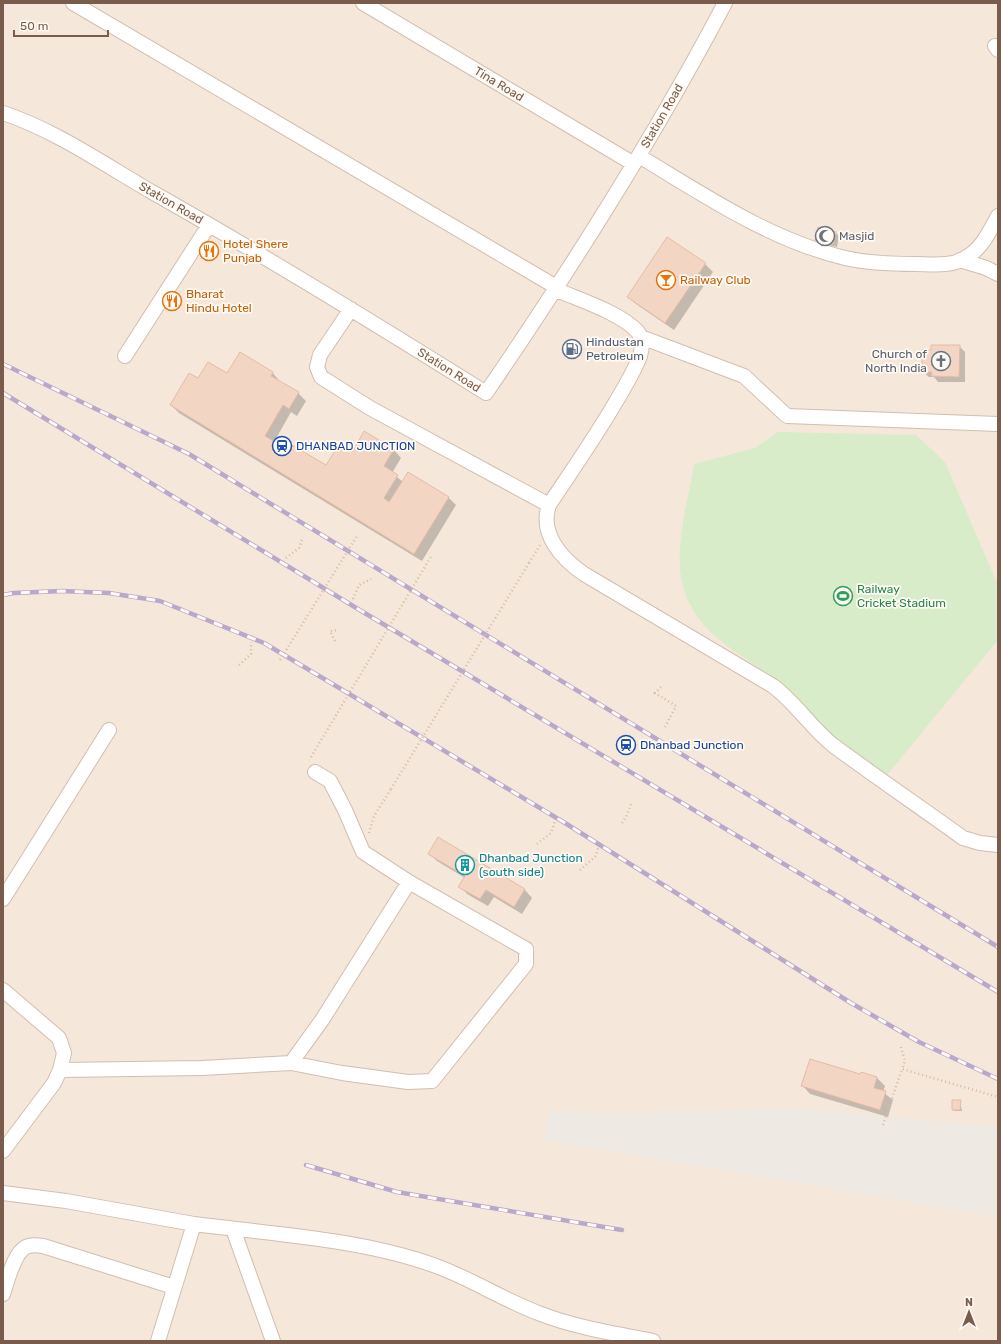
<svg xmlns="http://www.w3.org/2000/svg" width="1001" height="1344" viewBox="0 0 1001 1344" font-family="Rubik,sans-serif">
<rect width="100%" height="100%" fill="#fdf6ec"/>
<path fill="#f5e8da" d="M3,3H998V1341H3Z"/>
<path fill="#efe9e4" d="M794,1108L998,1127V1217L545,1140L549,1109L604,1114Z"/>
<path fill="#d8ecc9" d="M778,432L916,435L945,462L998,585V640L887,775C866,760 842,747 824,729C807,713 792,695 774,680C739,650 698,637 683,587C673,550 688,502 694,464L755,448Z"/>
<path fill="#0003" d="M836,233L839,236L837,247L820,243L816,239Z
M668,239L705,264L713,272L674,330L636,304L628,297Z
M959,346L965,352V382H938L934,377H929L923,372L932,351Z
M240,354L273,373L280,382L298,393L306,401L297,416L291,412L274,442L327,466L353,452L365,433L394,450L401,458L392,473L403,482L448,497L456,505L422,561L179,413L171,405L199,379L228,375Z
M439,839L525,890L532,898L522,914L494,897L488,906L467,894L460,886L465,878L437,861L430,854Z
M861,1073L877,1078L885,1086L883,1092L893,1100L888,1117L810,1094L803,1086L860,1076Z
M960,1101L962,1111H955L953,1110Z"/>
<path fill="#f3d5c3" stroke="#e6bba3" d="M818,227L836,232L833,244L815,240Z
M667,237L706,263L665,323L627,297Z
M931,345H960L959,377L931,376L932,372H922V350H931Z
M240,352L273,372L271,376L299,392L289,409L283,405L265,436L282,446L285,441L326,465L340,443L353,451L364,431L394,449L384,466L398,475L384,498L389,502L408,472L449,497L414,554L170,405L189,373L198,378L208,362L227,373Z
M438,837L525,889L514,907L486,890L480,899L458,887L465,876L428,854Z
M810,1059L860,1074L861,1072L877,1077L874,1088L886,1091L880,1110L801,1086Z
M952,1100H961L960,1110H952Z"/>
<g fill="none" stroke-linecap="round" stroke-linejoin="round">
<g stroke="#d1beb0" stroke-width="16">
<path id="minor" d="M73,3L558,288
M363,3L634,164
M995,46L998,50
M3,113C55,130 105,165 152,192C265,256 376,324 486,393C572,267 654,138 725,3
M639,156C704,195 770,240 845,258C867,263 892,264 915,264C930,264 952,267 965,258C982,249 989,232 998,216
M960,260L986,268L998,274
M557,290C580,300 621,313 638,332C643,339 642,349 640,356C634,372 623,390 614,405C594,439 571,472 549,505C539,534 562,559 584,574L773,686C796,703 811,728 834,746C876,777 920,807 963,838L980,843L998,845
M351,309L320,355L317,367L321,377L370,408L549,505
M641,337L744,376L787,416L998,424
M125,356L209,225
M315,772L330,781L345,810L363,852L409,882
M3,899L109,730
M3,990L59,1038L64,1053L60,1070L54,1083L3,1151
M60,1070L202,1068L291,1063L342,1073L408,1082L432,1081L526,964V949L409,882L322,1020L291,1063
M3,1193L66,1201L194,1224L158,1341
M194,1224C272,1234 362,1239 436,1266C472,1279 505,1301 541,1314C574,1327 617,1334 653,1341
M233,1229L273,1341
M3,1294C7,1282 13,1258 22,1250C27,1244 36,1245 43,1246L174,1287"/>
</g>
<path stroke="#d9b8a5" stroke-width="2.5" stroke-dasharray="1 3" stroke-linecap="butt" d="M286,558L299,548L303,537
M529,563L540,545
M353,599L359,585L371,579
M335,641L330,631L338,630
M239,665L251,654V642
M661,687L655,693L676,706L665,727
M622,823L626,817L631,804
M369,833L374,816L391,789
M537,844L551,833L555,821
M580,870L596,856L598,848
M901,1047L905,1061L902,1069
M883,1125L902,1069L998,1097"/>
<use href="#minor" stroke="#fff" stroke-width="14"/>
<g stroke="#b9a8c9" stroke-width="4.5">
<path id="rail" d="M3,364L189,454L998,947
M3,393L358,609L998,992
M3,595L14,593L62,591L109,593L160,601L264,643L565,823L851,1003L919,1042L998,1079
M306,1165L397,1192L622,1230"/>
</g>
<use href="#rail" stroke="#fffaf3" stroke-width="3" stroke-dasharray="9" stroke-linecap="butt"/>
<path stroke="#d9b8a5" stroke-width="2.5" stroke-dasharray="1 3" stroke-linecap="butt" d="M280,660L357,536
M311,757L432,555
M391,789L529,563"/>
</g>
<defs>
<g id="mosque-ring" transform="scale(1)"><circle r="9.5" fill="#fffaf3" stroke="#6b7280" stroke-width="1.5"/><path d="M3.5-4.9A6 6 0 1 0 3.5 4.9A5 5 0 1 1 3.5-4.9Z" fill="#6b7280"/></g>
<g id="restaurant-ring" transform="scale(1)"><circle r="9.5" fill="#fffaf3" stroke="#e8710a" stroke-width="1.5"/><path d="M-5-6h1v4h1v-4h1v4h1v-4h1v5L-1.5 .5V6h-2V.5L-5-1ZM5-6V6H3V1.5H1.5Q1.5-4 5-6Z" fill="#e8710a"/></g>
<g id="bar-ring" transform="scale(1)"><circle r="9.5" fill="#fffaf3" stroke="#e8710a" stroke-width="1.5"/><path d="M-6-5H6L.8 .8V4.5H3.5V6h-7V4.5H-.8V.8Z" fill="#e8710a"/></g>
<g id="fuel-ring" transform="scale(1)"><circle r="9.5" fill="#fffaf3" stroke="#5c6f8a" stroke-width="1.5"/><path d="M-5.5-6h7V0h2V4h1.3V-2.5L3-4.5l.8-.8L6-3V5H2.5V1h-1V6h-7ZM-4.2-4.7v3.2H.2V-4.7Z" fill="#5c6f8a"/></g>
<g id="church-ring" transform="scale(1)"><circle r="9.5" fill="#fffaf3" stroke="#6b7280" stroke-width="1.5"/><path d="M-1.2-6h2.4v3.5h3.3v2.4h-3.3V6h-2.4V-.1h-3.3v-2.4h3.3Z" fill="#6b7280"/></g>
<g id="station-ring" transform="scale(1)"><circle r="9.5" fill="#fffaf3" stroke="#1a4fb4" stroke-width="1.5"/><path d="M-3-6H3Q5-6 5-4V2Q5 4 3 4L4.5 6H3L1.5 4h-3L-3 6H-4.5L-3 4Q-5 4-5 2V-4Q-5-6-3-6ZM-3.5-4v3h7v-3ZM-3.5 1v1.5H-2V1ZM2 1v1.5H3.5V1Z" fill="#1a4fb4"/></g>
<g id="stadium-ring" transform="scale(1)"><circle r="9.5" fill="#fffaf3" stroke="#2e9e5b" stroke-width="1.5"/><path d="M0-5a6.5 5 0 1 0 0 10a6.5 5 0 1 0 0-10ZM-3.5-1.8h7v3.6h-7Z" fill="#2e9e5b"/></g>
<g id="building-ring" transform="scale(1)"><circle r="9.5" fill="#fffaf3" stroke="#0f9aa8" stroke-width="1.5"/><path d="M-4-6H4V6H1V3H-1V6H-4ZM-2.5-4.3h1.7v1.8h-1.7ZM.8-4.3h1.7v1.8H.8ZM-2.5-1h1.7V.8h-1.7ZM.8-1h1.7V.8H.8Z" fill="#0f9aa8"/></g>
</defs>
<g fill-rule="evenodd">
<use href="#mosque-ring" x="825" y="236"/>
<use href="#restaurant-ring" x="209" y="251"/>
<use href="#bar-ring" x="666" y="280"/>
<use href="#restaurant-ring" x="172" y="301"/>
<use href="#fuel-ring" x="572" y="349"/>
<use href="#church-ring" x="941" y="361"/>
<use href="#station-ring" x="282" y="446"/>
<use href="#stadium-ring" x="843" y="596"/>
<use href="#station-ring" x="626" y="745"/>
<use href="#building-ring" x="465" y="865"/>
</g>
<g text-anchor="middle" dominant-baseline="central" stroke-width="3.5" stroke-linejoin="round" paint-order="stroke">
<g font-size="12" fill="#7a5c4d" stroke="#fffaf3">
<text transform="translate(499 84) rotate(31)">Tina Road</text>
<text transform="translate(662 116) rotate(-60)">Station Road</text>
<text transform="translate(171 203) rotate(30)">Station Road</text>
<text transform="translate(449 370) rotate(32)">Station Road</text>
</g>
<g font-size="12" fill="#5b616d" stroke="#fffaf3" text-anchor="start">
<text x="839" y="236">Masjid</text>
<text x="927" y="354" text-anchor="end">Church of<tspan x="927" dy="14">North India</tspan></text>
</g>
<g font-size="12" fill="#c56008" stroke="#fffaf3" text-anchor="start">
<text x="223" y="244">Hotel Shere<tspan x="223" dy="14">Punjab</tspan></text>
<text x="680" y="280">Railway Club</text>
<text x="186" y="294">Bharat<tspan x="186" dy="14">Hindu Hotel</tspan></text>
</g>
<g font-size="12" fill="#4e5e75" stroke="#fffaf3" text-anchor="start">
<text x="586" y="342">Hindustan<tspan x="586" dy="14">Petroleum</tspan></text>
</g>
<g font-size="12" fill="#164399" stroke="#fffaf3" text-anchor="start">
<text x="296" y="446">DHANBAD JUNCTION</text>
<text x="640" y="745">Dhanbad Junction</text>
</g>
<g font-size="12" fill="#27864d" stroke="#fffaf3" text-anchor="start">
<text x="857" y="589">Railway<tspan x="857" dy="14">Cricket Stadium</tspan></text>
</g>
<g font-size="12" fill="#0d838f" stroke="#fffaf3" text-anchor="start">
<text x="479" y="858">Dhanbad Junction<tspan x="479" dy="14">(south side)</tspan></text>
</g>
</g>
<rect width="1001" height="1344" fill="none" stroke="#7a5c4d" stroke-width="8"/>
<g transform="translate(969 1312)" stroke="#fffaf3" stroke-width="3" paint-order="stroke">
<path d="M0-3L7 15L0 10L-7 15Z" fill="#7a5c4d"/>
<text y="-6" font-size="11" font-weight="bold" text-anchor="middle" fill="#7a5c4d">N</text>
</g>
<path d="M14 30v6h94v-6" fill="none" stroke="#7a5c4d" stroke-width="2"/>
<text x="20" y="30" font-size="12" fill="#7a5c4d" stroke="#fffaf3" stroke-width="3" paint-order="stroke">50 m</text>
</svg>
